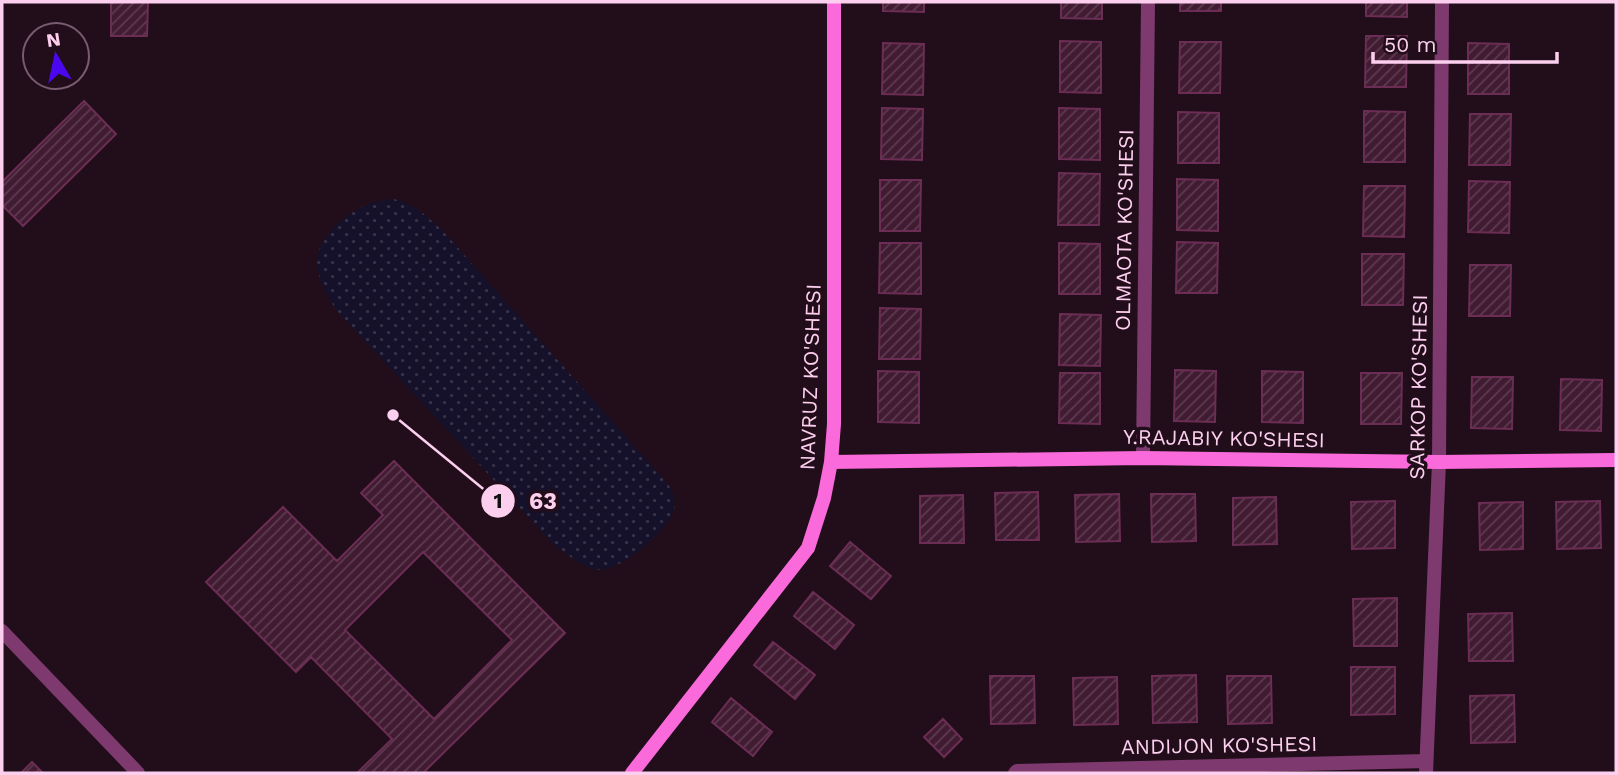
<svg xmlns="http://www.w3.org/2000/svg" width="1618" height="775" viewBox="0 0 1618 775" font-family="'Work Sans',sans-serif">
<defs>
<pattern id="grass-dots" width="8" height="8" patternUnits="userSpaceOnUse" patternTransform="scale(1.75)"><rect width="8" height="8" fill="#15112a"/><path d="M2 2h.1M6 6h.1" fill="none" stroke="#383349" stroke-width="1.8" stroke-linecap="round"/></pattern>
<pattern id="building-hatch" width="6" height="6" patternUnits="userSpaceOnUse" patternTransform="scale(1.75)"><rect width="6" height="6" fill="#411b32"/><path d="M-1 1l2-2M0 6l6-6M5 7l2-2" fill="none" stroke="#5d3b50"/></pattern>
</defs>
<rect width="100%" height="100%" fill="#210e1a"/>
<path fill="url(#grass-dots)" d="M394,199C415,204 426,216 442,230L668,484C671,490 675,497 675,504C675,526 622,570 601,570C583,569 567,554 553,544L337,311C327,296 314,274 318,255C322,232 351,210 372,203C379,201 387,200 394,199Z"/>
<path fill="url(#building-hatch)" stroke="#6c2d54" stroke-width="2" fill-rule="evenodd" d="M111,2H148L147,36H111Z
M883,2H924V12L883,11Z
M1061,2H1102V19L1061,18Z
M1180,2H1221V11H1180Z
M1366,2H1407V17L1366,16Z
M1366,36H1407L1406,87H1365Z
M1060,41L1101,42V93L1060,92Z
M1180,42H1221L1220,93H1179Z
M883,43L924,44L923,95L882,94Z
M1468,43L1509,44V94H1468Z
M84,101L116,134L23,226L2,205V182Z
M882,108L923,109L922,160L881,159Z
M1059,108L1100,109V160L1059,159Z
M1364,111L1405,112V162H1364Z
M1178,112L1219,113V163H1178Z
M1470,114H1511L1510,165H1469Z
M1059,173L1100,174L1099,225H1058Z
M1177,179L1218,180V231L1177,230Z
M880,180H921L920,231H880Z
M1469,181L1510,182L1509,233L1468,232Z
M1364,186H1405L1404,237L1363,236Z
M1177,242L1218,243L1217,293H1176Z
M880,243H921V294L879,293Z
M1059,243L1100,244V294H1059Z
M1362,254H1404L1403,305H1362Z
M1470,265H1511L1510,316H1469Z
M880,308L921,309L920,359H879Z
M1060,314L1101,315L1100,366L1059,365Z
M1175,370L1216,371L1215,422L1174,421Z
M878,371L919,372V423L878,422Z
M1262,371L1303,372V423L1262,422Z
M1060,373H1100V424L1059,423Z
M1361,373H1402L1401,424H1361Z
M1472,377H1513L1512,429L1471,428Z
M1561,379L1602,380L1601,431L1560,430Z
M394,461L565,633L423,773H357L392,739L311,657L296,672L206,582L283,507L337,561L383,515L361,493ZM423,552L512,640L434,719L345,630Z
M1038,492L1039,540H996L995,493Z
M1119,494L1120,541L1076,542L1075,495Z
M1151,494H1195L1196,541L1152,542Z
M963,495L964,543H920V496Z
M1276,497L1277,544L1233,545V498Z
M1395,501V548L1352,549L1351,502Z
M1600,501L1601,548L1557,549L1556,502Z
M1523,502V549L1480,550L1479,503Z
M850,542L891,576L871,599L830,566Z
M813,592L854,625L835,649L794,616Z
M1397,598V646H1354L1353,599Z
M1512,613L1513,661H1469L1468,614Z
M773,642L815,675L795,699L754,665Z
M1351,667H1395V714L1351,715Z
M1196,675L1197,722L1153,723L1152,676Z
M990,676H1034L1035,723L991,724Z
M1227,676H1271L1272,723L1228,724Z
M1117,677L1118,724L1074,725L1073,678Z
M1514,695L1515,742L1471,743L1470,696Z
M731,698L772,732L753,756L712,722Z
M943,719L962,739L944,757L924,737Z
M32,762L43,773H21Z"/>
<g fill="none" stroke-linecap="round" stroke-linejoin="round">
<path stroke="#7e3a6f" stroke-width="14" d="M1143,458L1148,2
M2,631L138,773
M1015,773L1017,771L1426,761
M1426,773L1439,462L1442,2"/>
<path stroke="#fa6adb" stroke-width="14" d="M831,462L1143,458L1439,462L1616,460
M632,773L808,548L824,498L831,462L834,424V2"/>
</g>
<g text-anchor="middle" dominant-baseline="central" stroke-width="7" stroke-linejoin="round" paint-order="stroke">
<g font-size="21" fill="#fdcfef" stroke="#210e1a">
<text transform="translate(1124 230) rotate(-89)">OLMAOTA KO'SHESI</text>
<text transform="translate(810 377) rotate(-88)">NAVRUZ KO'SHESI</text>
<text transform="translate(1418 387) rotate(-89)">SARKOP KO'SHESI</text>
<text transform="translate(1224 438) rotate(1)">Y.RAJABIY KO'SHESI</text>
<text transform="translate(1219 745) rotate(-1)">ANDIJON KO'SHESI</text>
</g>
</g>
<path fill="none" stroke="#fdcfef" stroke-width="2.5" d="M393 415L498 501"/>
<g fill="#fdcfef" stroke="#210e1a" stroke-width="2.5">
<circle cx="393" cy="415" r="7"/>
<circle cx="498" cy="501" r="18"/>
</g>
<g font-size="21" text-anchor="middle" font-weight="bold" fill="#111">
<text x="498" y="508">1</text>
</g>
<g font-size="23" text-anchor="middle" font-weight="bold" fill="#fdcfef" stroke="#210e1a" stroke-width="7" stroke-linejoin="round" paint-order="stroke">
<text x="543" y="509">63</text>
</g>
<rect width="1618" height="775" fill="none" stroke="#fdcfef" stroke-width="7"/>
<g transform="translate(56 56) rotate(351)"><circle r="33" fill="#210e1a" stroke="#795b6f" stroke-width="2"/>
<path d="M0-5L12 26L0 18L-12 26Z" fill="#4b08f0"/>
<text y="-10" font-size="19" font-weight="bold" text-anchor="middle" fill="#fdcfef">N</text>
</g>
<path d="M1373 52v10h184v-10" fill="none" stroke="#fdcfef" stroke-width="3.5"/>
<text x="1384" y="52" font-size="21" fill="#fdcfef" stroke="#210e1a" stroke-width="5" paint-order="stroke">50 m</text>
</svg>
